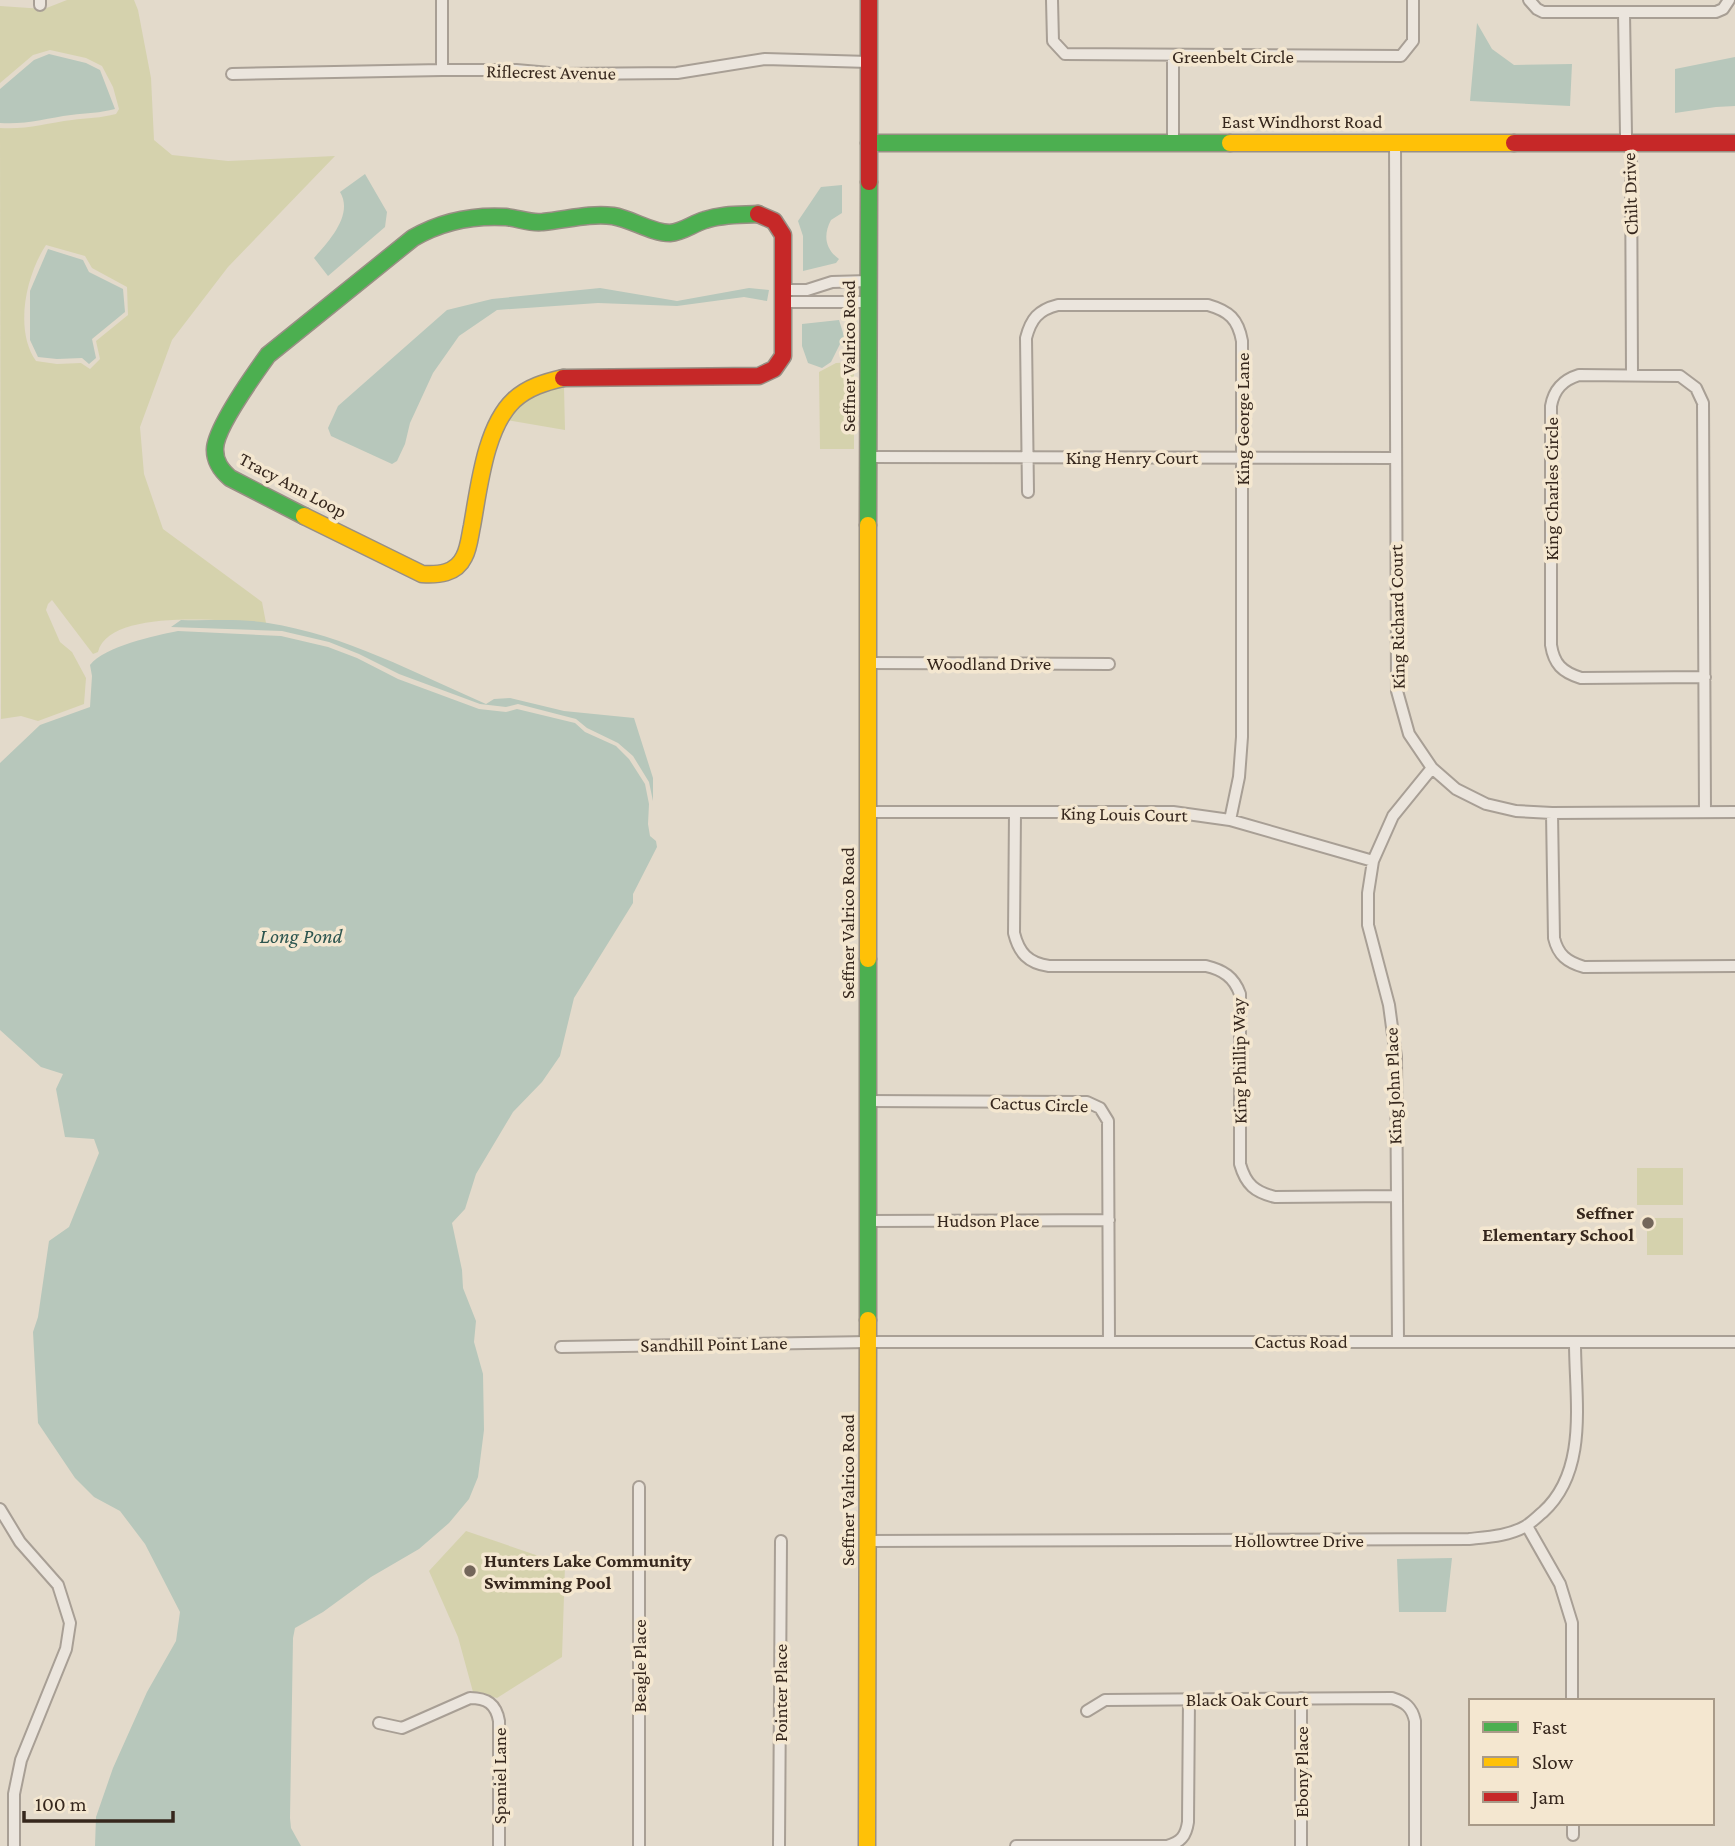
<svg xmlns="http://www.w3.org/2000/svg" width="1735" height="1846" viewBox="0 0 1735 1846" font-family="'Crimson Pro',serif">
<rect width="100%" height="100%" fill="#e3dacb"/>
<path fill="#d5d2ad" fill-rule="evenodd" d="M67,0H134L138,10L151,78L154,140L172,155L228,161L335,156L228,267L172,340L140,427L144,474L163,529L262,602L266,623C230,621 109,607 98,652L93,654L52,600L48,604L46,610L60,642L72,652L86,678L84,704L38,721L21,716L1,719L0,128C25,130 47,123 72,120C87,118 101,118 116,114L119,109L113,87L102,66L86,58L50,50L33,55L0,83V6L44,9ZM46,245L85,256L92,268L127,287L128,315L96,341L100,359L90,369L81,363L57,364L36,361C14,330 26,275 46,245Z
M854,362V449H820L819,372L836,363Z
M564,387L565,430L507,420C524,401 539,391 564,387Z
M1637,1168H1683V1205H1637Z
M1647,1218H1683V1255H1647Z
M466,1531L565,1565L562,1657L497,1698L473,1692L458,1637L429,1571Z"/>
<path fill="#b7c7bb" d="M1477,23L1492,49L1514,65L1572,64L1570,106L1470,101Z
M49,54L86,63L100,70L115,109C100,113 87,113 71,115C47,118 25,125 0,123V89L34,60Z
M1735,57V106L1716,107L1675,113V69Z
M365,174L387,212L385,227L328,276L314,258C328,242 354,215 340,192Z
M842,185V213L831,220C823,235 825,249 839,259L836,263L803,271V236L798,221L821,187Z
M48,249L83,260L89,272L123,289L125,312L92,339L96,358L89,364L82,358L57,359L38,357L30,340V291Z
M600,288L677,301L749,288L769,290L767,301L744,297L677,306L598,303L497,310L459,336L433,373L410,423L405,444L397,461L392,464L331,436L328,428L338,406L447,310L492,299Z
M839,320L844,336L831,362L822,368L808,363L802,346V324Z
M181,620C209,621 240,618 268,623C345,635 415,673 486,704L494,699L510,698L564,711L634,718L653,778V801L649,782L633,756L618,743L587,728L576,719L518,704L506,707L480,704L399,674L359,654L329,642L282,631L171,627Z
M178,631L281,636L328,647L357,658L398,679L479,709L506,712L517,709L575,723L585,732L616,746L629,759L645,784L649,804L648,824L650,836L656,841L657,847L633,894V903L574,998L560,1056L542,1082L513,1112L476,1174L465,1209L452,1223L462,1270L463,1288L476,1321L474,1342L483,1374L484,1430L478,1477L469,1499L449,1523L419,1549L371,1577L323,1612L295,1628L293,1638L290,1818L291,1828L301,1846H95L96,1817L113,1768L147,1692L176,1641L180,1612L145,1544L120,1511L94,1497L75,1478L38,1423L33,1332L38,1317L49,1241L69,1227L99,1153L94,1139L65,1137L56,1089L63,1074L41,1067L0,1030V763L40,725L90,707L92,676L90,665C105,646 154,636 178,631Z
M1452,1558L1446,1612H1399L1397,1559Z"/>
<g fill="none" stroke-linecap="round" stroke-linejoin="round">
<g stroke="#a89f95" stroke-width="14">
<path id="street" d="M1052,0L1053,41L1065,54L1401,56L1413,41V0
M1529,0L1537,9L1543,12H1716L1723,9L1729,0
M40,5V0
M1624,13L1626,135L1631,152L1632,374
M442,70V0
M232,74L442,70H516L561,74L677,73L765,59L869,62
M1173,142V56
M1395,142L1397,691L1409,734L1432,768L1456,789L1486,804L1516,811L1552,813L1735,812
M783,290H807L832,282L869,281
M783,302H869
M869,457L1395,458
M1028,492L1026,338C1031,319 1038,310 1058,305H1208C1229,311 1238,319 1242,341V737L1239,777L1230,820
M868,663L1109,664
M868,812H1173L1230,820L1373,861
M1015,812L1014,933C1019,953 1028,963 1049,966H1206C1223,970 1234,977 1240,994V1164C1246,1185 1255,1192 1275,1197L1395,1196
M1705,812L1703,403L1696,388L1680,376L1579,375C1563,380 1554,389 1551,406V645C1554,664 1562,672 1581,678L1705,677
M1552,813L1554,938C1558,955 1567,962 1584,967L1735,966
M867,1101L1087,1102L1100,1108L1108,1121L1109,1341
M867,1221L1109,1220
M1398,1340L1396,1057L1389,1005L1368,925V893L1373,861L1393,816L1432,768
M561,1347L868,1342H1735
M639,1487V1846
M0,1509L20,1542L58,1585L70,1623L66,1649L21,1760L14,1794V1846
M1527,1526L1560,1584L1572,1623V1701
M868,1541L1469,1539C1488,1537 1509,1536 1526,1526C1532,1522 1538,1516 1543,1512C1589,1470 1575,1399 1575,1343
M1087,1711L1105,1700L1392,1698C1405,1702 1412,1707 1415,1721V1846
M379,1723L402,1728L470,1698C487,1698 496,1704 499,1721V1846
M1573,1823V1835
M779,1846L781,1541
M1016,1846H1167C1181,1842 1186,1836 1188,1822L1189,1699
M1301,1846V1698"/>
</g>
<g stroke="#988f84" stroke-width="19">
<path id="fast" d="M869,143H1230
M304,516L230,478C221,470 215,462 215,450C214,430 255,373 268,355L413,238C442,221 472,215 506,217C518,218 531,224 543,222C566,220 589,213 613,216C632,219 651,233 670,233C683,232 692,224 705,220C722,214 740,215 758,214
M868,525L869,182
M868,1320V959"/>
</g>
<g stroke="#988f84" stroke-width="19">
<path id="slow" d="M1230,143H1514
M304,516L422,574C438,575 456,574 464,557C469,548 470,535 472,526C479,488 485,427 514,400C528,387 546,382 563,378
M868,959V525
M867,1846L868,1320"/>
</g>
<g stroke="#988f84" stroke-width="19">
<path id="jam" d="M1514,143H1735
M869,182V0
M563,378L759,376L774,369L783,356V235L774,221L758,214"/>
</g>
<use href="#street" stroke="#ebe5dd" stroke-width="10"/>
<use href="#fast" stroke="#4caf50" stroke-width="16"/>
<use href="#slow" stroke="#ffc107" stroke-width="16"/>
<use href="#jam" stroke="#c62828" stroke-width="16"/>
</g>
<g fill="#73665a" stroke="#f4e7d0" stroke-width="2.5">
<circle cx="1648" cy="1223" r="7"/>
<circle cx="470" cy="1571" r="7"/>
</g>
<g text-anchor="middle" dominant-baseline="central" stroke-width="7" stroke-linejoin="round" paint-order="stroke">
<g font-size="19" fill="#36271d" stroke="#f4e7d0">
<text x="1233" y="56">Greenbelt Circle</text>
<text transform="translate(551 72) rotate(1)">Riflecrest Avenue</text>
<text x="1302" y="121">East Windhorst Road</text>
<text transform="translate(1630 194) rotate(-92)">Chilt Drive</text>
<text transform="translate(848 356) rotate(-90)">Seffner Valrico Road</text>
<text transform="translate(1242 419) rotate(-90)">King George Lane</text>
<text x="1132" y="457">King Henry Court</text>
<text transform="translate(293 485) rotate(28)">Tracy Ann Loop</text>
<text transform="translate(1551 489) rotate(-90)">King Charles Circle</text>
<text transform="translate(1397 617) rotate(-91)">King Richard Court</text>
<text x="989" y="663">Woodland Drive</text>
<text transform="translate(1124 814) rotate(1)">King Louis Court</text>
<text transform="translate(847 923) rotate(-90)">Seffner Valrico Road</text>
<text transform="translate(1239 1061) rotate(-91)">King Phillip Way</text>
<text transform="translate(1393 1086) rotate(-92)">King John Place</text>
<text transform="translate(1039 1104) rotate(2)">Cactus Circle</text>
<text x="988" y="1220">Hudson Place</text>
<text x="1301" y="1341">Cactus Road</text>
<text transform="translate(714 1344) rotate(-1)">Sandhill Point Lane</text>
<text transform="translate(847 1490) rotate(-90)">Seffner Valrico Road</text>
<text x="1299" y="1540">Hollowtree Drive</text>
<text transform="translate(639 1666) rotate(-90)">Beagle Place</text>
<text transform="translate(780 1693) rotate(-90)">Pointer Place</text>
<text x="1247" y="1699">Black Oak Court</text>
<text transform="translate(1301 1772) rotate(-90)">Ebony Place</text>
<text transform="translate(499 1776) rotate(-90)">Spaniel Lane</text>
</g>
<g font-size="19" font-weight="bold" fill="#36271d" stroke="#f4e7d0" text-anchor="end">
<text x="1634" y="1212">Seffner<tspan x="1634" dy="22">Elementary School</tspan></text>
<text x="484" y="1560" text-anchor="start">Hunters Lake Community<tspan x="484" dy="22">Swimming Pool</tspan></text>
</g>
<g font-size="21" font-style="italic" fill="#2c554f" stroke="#f4e7d0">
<text x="301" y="936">Long Pond</text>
</g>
</g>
<rect x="1469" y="1699" width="245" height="126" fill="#f4e7d0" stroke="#a89a88" stroke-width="2"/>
<rect x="1483" y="1722" width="35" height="10" fill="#4caf50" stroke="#a89a88" stroke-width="2"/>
<text x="1532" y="1734" font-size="21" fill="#36271d">Fast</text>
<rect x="1483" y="1757" width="35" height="10" fill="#ffc107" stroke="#a89a88" stroke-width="2"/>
<text x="1532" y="1769" font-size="21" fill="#36271d">Slow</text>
<rect x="1483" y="1792" width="35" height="10" fill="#c62828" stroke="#a89a88" stroke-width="2"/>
<text x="1532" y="1804" font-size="21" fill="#36271d">Jam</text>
<path d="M24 1811v10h149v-10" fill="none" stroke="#36271d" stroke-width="3.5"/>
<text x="35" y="1811" font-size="21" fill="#36271d" stroke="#f4e7d0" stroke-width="5" paint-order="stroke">100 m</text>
</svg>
